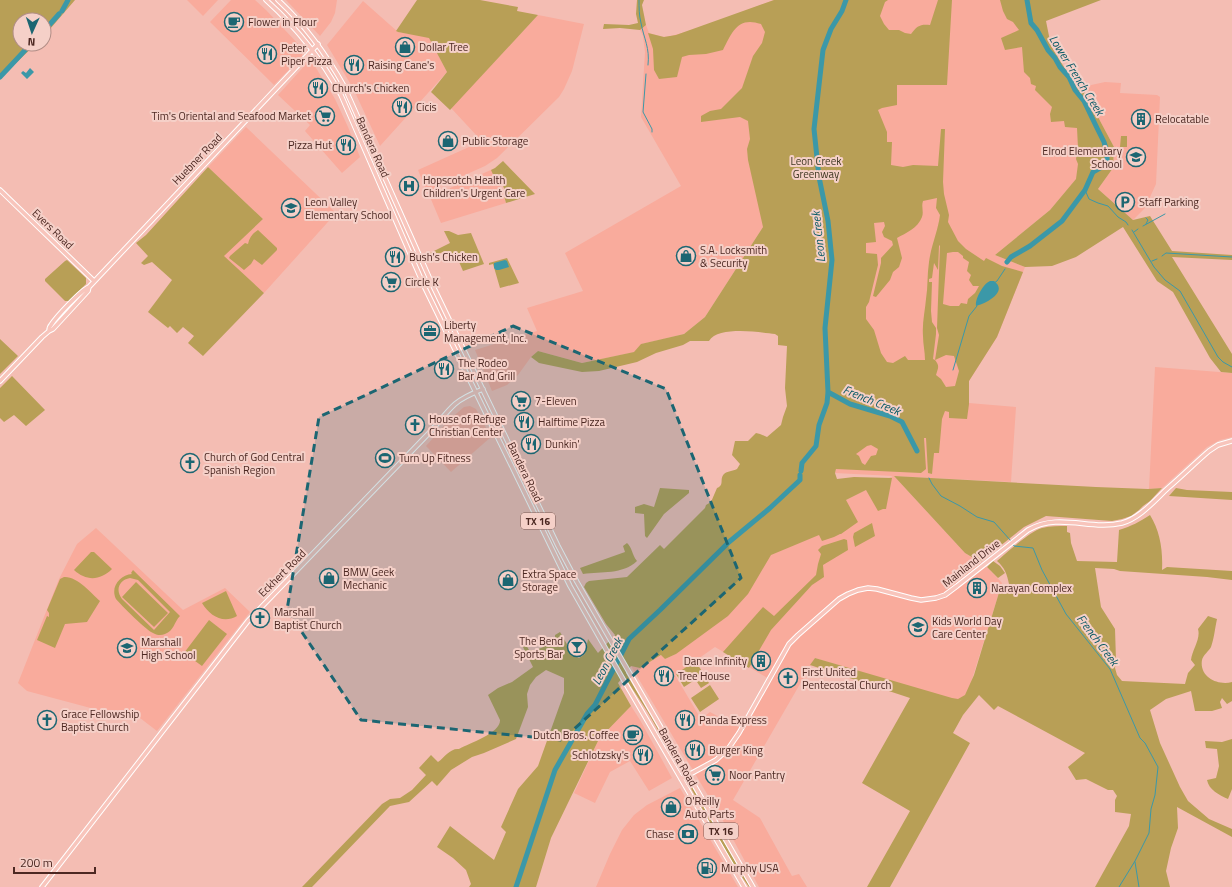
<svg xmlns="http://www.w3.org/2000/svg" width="1232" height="887" viewBox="0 0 1232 887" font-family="'Titillium Web',sans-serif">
<rect width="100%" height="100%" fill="#f4bdb3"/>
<path fill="#f9ab9c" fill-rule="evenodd" d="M187,0H218L203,16Z
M231,0H255L266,10L302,48V56L274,85L210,22Z
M286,0H337L335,13L331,22L320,36Z
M774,0L763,227L705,317L684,334L642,344L635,352L582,363L538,351L531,357L518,375L507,385L492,391L475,350L537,331L527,308L583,291L565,253L681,186L641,117L645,52L643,36L640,30L646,25L649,33L663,37L671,36L696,29Z
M863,0H1016L1096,156L1050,210L995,255L1025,267L997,337L969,381V403L1016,407L1011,482L894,476L965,553L988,568L1002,583L964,705L815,658L733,800L760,818L792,876L799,874L807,887H759L722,819L631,666L640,667L662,655L665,659L676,654L772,542L807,520L893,476L835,473L850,407ZM715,647L771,680L744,730L710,712L701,719L675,675Z
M363,1L398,32L429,37L447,72L380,146L353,88L327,45Z
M538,15L584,24L572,71L564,89L559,97L497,158L485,166L427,192L418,170L469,147L478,137L451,108Z
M307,63H313L335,99L348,127L360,157L342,173L305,131L310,125L278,95Z
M1105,82L1121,83L1120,93L1157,95L1160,97L1156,184L1145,208L1133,220L1098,189L1113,168L1114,147L1082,87Z
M246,127L336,213L264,293L223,256L263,219L208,167Z
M493,169L506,203L441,223L430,197Z
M1155,367L1232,373V437L1220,440L1207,447L1162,488L1149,489Z
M470,406L476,409L491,437L451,472L426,446L450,419L464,407Z
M96,528L183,610L225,588L250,612L157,731L127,708L120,713L113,714L27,691L18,683L59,579L77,544Z
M631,706L640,720L672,778L649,791L630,761L610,772L595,803L574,793L599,739Z
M680,788L738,887H596L610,854L622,830L634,815L647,805Z"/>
<path fill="#b89f56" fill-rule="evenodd" d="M0,0H75L44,36V20H20V44H36L0,78Z
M417,0H480L518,7L517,11L538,15L450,110L431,92L447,72L429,38L398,32L396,31Z
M637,0H644L642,5L646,25L640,30L620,28L603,29L604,24L629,25L638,23L636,14Z
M774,0H888L885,2L880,16L884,24L889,30H899L905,33L911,34C917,26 920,24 930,25L938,0H952L947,85H897V105L882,108L878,110L887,132V142H892L891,165L903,167L913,165L938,166L941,129H945L943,182L944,194L949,215L948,222L958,241L966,249L984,261L986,258L1002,266L1023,272L997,337L969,381V404L967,419L949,418V412L945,411L942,419L939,453H934L932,474L928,473L926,438H924L926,469L921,473L836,469L835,473L837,479L854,477L892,478L886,509H883L878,511L866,490L846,500L858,522L841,534H840L834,537L822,541L819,535L771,555L748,594L728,616L676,654L665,659L661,655L640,668L631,666L626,673L683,772H682L647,711L624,676L618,683L631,706L599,739L551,838L536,887H469L471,884L466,870L453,858L437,847L450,826L494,860L506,832L501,827L518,789L538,766L564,693V678L546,670L536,677L530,685L527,694L528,707L516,739L484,753L472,757L451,770L437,786L432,781L409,802L390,806L312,887H302L382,804L390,799L400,798L412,790L426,775L419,768L431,755L438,762C445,757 450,748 459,749C470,743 501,733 500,720L488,695L498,688L512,682L533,667L522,645H526L529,650C537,651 546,647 551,640H555V635L560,632L573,655L579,658L585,654L588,639L598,653L615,635L606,624L584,587L586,583L589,581L627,577L660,545L664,549L705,508L706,505L711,502L717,488C725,485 719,479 724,474C727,471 733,471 737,469L740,464L732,455L735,441H748L756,433L760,434L767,437L781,425L783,417L787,406L785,388L787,346L778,345V336L775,334C759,332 718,326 709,341H690L683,345L656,353L637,362L599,371L582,372L539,363L531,357L538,351L582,363L634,352L641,344L684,334L705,317L763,227L748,160L747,149L750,139L748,121L740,117L701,122V116L710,111L721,109L742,88L753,56L762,43L765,32L761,24C738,16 732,32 723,50L706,54L689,55L682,57L677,77L659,79L654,70L653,49L648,33L664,37L676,35ZM937,198L936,208L940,215C938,231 931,246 929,262C927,275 928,287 926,299C925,311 922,323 923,336C923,344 925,352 925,360H908L905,356L893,363L887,362L881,353L874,330L866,319V307L869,302L878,265L877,254L866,253V243L876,242L874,223L884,222L885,226L882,232L884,237L892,241L893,245L881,258V263L873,296L876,297L890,280L893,272L899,267L902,258L897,238C906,233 918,228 922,217C924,211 921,207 923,201ZM940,245L937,328L939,335L935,360L933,359L936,334V328L932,322L931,311L932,282H929V279L932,278L934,263L938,270L939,246ZM953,252H958L963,256V258L969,262L967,271L971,275L969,280L973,286H979L975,293L968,299L967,304L961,303L959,306H950L943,304L947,253ZM946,355L954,356L959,371L955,386L946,387L941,379L936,375C938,368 940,366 935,360ZM871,445L878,449L876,455L871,456L865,465L862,463L859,456L856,454L867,446Z
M1000,0H1101L1046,21L1051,46L1077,88L1082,87L1114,147L1113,168L1098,189L1133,220L1150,216L1172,251L1232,255V260L1172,257L1232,354V373L1221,372L1210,358L1173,292L1157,281L1123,227L1076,257L1052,266L1025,267L995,255L1050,210L1076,179L1078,164L1076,159L1078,148L1077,128L1065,127L1064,121L1051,122L1050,114L1052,107L1035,90L1036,86L1031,84L1030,78L1024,72L1022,47L1005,50L1001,38L1019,30L1013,22L1007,19L1003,11Z
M1121,136H1127V147H1120Z
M503,161L535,194L506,203L504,196L506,194L501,180L496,181L491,170L495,168Z
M208,167L263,219L224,256L264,293L203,356L188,343L194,336L183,327L177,333L170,326L168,328L148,312L172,280L152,262L144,265L141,263L148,256L136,243L146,235Z
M258,230L277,248V250L262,265L254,259L251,264L244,270L229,258L230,256L245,243L248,244C249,238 253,233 258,230Z
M444,231H449L458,235L471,233L484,264L463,271L456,255L452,257L449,252L447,253L445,251L434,256V259L432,260L428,254L450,243Z
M507,258L519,283L500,288L493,264L489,265V263Z
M67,260L86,278V284L69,301H65L45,281V279L65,261Z
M0,339L18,356L0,374Z
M12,376L45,410L26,426L14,415L4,422L0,418V388Z
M894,476L1096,487L1148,489L1162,488L1150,501L1143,506L1139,510L1131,516L1122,519L1112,521L1046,516L1024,527L980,562L965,553Z
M660,488L689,490V493L664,514L647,538L645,536L644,514L635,513V507L644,504L654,507Z
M1176,488L1187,490L1232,492V500L1169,496Z
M1150,515C1160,531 1163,550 1162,570L1167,567L1232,571V580L1207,577L1120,571L1114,569L1095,568L1101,607L1115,629L1116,660L1115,668L1117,675L1122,681L1185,684L1188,673L1195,665L1191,660C1192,650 1201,639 1198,629L1208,616L1217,619C1215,628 1214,639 1211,647C1209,651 1203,655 1202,660C1199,677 1218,686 1232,682V701L1227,704L1222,698L1220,702L1222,708L1212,711H1195L1191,691L1166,699L1150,710L1160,743L1180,787L1188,801L1209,819L1232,829V837L1177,807L1178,828L1171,848L1166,871L1170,887H1095L1129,826L1131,814L1115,812V800L1117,796L1113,790H1108L1086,779L1076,780L1068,767L1085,753L998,706L994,710L979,695L963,715L953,733L970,743L890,887H867L910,811L862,783L910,698L810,665L815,658L952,698L958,699L965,695L974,675L1001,586L1009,584C1007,574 1005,568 997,561C1006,553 1032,530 1042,528C1050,526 1059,526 1067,526V532L1070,533L1071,543L1077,561L1117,562L1119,530C1132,526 1139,522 1150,515Z
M872,523L875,536L855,547L853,537L854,533Z
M844,539L847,540L848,550L823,565L824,577L812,585L771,630L749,668L723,652L763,607L774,616L816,575L818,564L821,554L818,550L822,546Z
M627,543C632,547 632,555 637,561C622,575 602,571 583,574L580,568L625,552L623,546Z
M91,552H94L112,569C100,581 86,581 74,570Z
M993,561L1000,566L1005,573L998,578L987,567Z
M133,570L180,616C174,622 174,631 165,634C161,636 156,635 153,633C147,631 120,604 116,599C110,587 120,575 132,574L131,573ZM130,578L138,580L170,612L154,630L122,599C115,590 119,580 130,578Z
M64,577C77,576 91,593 100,601L87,622L65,624L55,648L37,640L47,616L49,617V613L47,610L60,579Z
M136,582L168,613L154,627L122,597Z
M226,591L237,616C223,624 210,616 202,603Z
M209,620L227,634L202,666L184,653Z
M695,661L704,674L684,687L676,674Z
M705,677L709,683L701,688L697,682Z
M710,685L719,699L700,712L691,698Z
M1232,739V789L1228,799C1219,795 1209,790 1207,780L1216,778L1219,766L1217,749L1206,748L1205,741L1222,742Z
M689,782L750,887H749L735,867L688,783Z"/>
<path fill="#3b98a8" d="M30,68L34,72L27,79L21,73L23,71L26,73Z
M505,260L507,261L509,267L499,270H496L494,268V263Z
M990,281H994C1009,292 985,304 976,306C975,299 983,284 990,281Z"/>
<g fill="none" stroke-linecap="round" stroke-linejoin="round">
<path stroke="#3b98a8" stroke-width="1" d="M639,0C639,8 639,15 641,23C644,39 650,48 648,65
M646,74L643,112L652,129V132
M1085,190L1089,199L1098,203L1108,206L1118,217L1126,222L1128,225
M1146,218L1148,220L1146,224
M1143,226L1165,214
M1132,230L1154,267L1165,280L1180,291L1218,357L1223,362L1232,367
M1134,232L1138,229
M1162,256L1166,253L1232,257
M1152,261L1157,259
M994,283L997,281L1005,269
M953,370L969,316L977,306
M929,478L932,484L941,496L960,506L977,517L994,522L1011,541
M1013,544L1014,546L1033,548L1042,570L1066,614L1110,669L1140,738L1145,743L1158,767L1155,795L1151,809L1149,833L1135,861L1119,887
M1135,862L1139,887"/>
<path stroke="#3b98a8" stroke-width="5" d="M62,11L68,0
M44,31L59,14
M0,77L29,46
M1007,262L1011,257L1030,246L1062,221L1085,190L1093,172L1107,164V152L1104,142L1097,128L1084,101L1075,90L1069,77L1060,67L1055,58L1048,50L1037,30L1031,23L1027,0
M828,392L850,404L890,416L902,422L917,451
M801,471L802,463L816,446L819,425L827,403L828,392L825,328L832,260L828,221L819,177L814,129L823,50L831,29L842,11L846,0
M516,887L555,770L587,714L595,705L629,639L660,610L729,542L770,508L800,480V475"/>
<g stroke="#fff" stroke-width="5.5">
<path id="major" d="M266,0C297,28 321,58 341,95L425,288L570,586L623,679L744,887
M278,0C305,25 326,54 344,86L433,286L558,546L577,582L753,887
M0,190L94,281
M49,331C49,329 49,327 51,325C56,317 81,290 89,287L318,44
M0,381L42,337L49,331L53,329L88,291L89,287
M681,779L716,760L728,749L739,733L789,644L798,635L839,599L848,594L858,590L868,588L877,589L911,598L921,600L936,598L945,595L957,586L1028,530C1060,512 1090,531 1122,523C1140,518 1154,501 1168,488C1182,476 1195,463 1209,451L1218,445L1232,441
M42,887L248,621L429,433C438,424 445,413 455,404C463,397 473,393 483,389"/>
</g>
<use href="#major" stroke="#f8c5bc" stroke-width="3.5"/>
</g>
<path fill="#1c6672" fill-opacity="0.2" stroke="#1c6672" stroke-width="3" stroke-dasharray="8 5" stroke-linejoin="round" d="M513,326L666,389L741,578L562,740L361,720L287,610L319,417Z"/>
<defs>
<g id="cafe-ring" transform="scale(1)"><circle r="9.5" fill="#f5d0c8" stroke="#1c6672" stroke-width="1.5"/><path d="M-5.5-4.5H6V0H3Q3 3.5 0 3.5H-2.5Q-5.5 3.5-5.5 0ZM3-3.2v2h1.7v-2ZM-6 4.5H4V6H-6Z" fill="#1c6672"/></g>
<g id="shop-ring" transform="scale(1)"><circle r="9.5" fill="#f5d0c8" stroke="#1c6672" stroke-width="1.5"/><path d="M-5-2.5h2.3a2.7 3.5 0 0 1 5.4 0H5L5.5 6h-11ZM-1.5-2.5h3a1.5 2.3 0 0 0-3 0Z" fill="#1c6672"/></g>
<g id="restaurant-ring" transform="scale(1)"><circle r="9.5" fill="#f5d0c8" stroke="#1c6672" stroke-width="1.5"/><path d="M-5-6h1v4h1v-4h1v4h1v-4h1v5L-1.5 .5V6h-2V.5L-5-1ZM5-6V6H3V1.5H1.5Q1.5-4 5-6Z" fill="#1c6672"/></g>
<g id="supermarket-ring" transform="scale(1)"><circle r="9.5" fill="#f5d0c8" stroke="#1c6672" stroke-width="1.5"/><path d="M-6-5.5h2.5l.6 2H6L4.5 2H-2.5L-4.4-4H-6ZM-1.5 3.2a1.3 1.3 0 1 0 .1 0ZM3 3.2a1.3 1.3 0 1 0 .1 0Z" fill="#1c6672"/></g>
<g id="building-ring" transform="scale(1)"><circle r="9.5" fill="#f5d0c8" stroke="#1c6672" stroke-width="1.5"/><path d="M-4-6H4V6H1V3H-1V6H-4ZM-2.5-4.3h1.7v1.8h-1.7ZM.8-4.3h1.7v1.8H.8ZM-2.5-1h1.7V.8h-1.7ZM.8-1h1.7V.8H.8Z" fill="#1c6672"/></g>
<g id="school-ring" transform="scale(1)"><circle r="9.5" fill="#f5d0c8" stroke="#1c6672" stroke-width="1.5"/><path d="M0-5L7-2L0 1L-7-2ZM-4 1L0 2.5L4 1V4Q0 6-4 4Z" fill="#1c6672"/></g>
<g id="hospital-ring" transform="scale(1)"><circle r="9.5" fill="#f5d0c8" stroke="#1c6672" stroke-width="1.5"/><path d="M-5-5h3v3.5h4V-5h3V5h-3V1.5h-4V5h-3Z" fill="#1c6672"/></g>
<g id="parking-ring" transform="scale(1)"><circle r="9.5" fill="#f5d0c8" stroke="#1c6672" stroke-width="1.5"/><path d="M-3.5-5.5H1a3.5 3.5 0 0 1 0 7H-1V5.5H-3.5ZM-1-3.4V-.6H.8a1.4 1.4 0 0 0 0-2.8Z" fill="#1c6672"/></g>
<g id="office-ring" transform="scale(1)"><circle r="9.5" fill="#f5d0c8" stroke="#1c6672" stroke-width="1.5"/><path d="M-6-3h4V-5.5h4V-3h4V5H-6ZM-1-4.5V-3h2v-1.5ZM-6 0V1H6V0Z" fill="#1c6672"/></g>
<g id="church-ring" transform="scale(1)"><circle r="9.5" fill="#f5d0c8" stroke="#1c6672" stroke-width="1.5"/><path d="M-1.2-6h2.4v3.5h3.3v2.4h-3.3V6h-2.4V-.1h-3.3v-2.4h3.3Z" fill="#1c6672"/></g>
<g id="stadium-ring" transform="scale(1)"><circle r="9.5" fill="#f5d0c8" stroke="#1c6672" stroke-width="1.5"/><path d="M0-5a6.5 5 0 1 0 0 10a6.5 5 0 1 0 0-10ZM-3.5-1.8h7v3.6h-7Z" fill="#1c6672"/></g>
<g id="bar-ring" transform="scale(1)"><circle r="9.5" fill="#f5d0c8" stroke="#1c6672" stroke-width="1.5"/><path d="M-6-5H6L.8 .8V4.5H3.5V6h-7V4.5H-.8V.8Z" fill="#1c6672"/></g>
<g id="bank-ring" transform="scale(1)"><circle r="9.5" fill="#f5d0c8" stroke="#1c6672" stroke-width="1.5"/><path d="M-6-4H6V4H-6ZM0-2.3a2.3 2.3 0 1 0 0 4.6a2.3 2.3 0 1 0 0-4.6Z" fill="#1c6672"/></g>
<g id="fuel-ring" transform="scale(1)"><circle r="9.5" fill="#f5d0c8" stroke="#1c6672" stroke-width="1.5"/><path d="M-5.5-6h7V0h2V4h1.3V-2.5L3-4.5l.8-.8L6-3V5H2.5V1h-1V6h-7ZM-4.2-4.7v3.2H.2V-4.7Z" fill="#1c6672"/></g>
</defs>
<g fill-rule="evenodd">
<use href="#cafe-ring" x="234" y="22"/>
<use href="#shop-ring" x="405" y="47"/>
<use href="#restaurant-ring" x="267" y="54"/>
<use href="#restaurant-ring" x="354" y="65"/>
<use href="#restaurant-ring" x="318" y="88"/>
<use href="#restaurant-ring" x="402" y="107"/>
<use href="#supermarket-ring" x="325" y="116"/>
<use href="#building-ring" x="1141" y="119"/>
<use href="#shop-ring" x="448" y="141"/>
<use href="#restaurant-ring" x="346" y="145"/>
<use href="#school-ring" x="1136" y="157"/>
<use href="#hospital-ring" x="409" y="186"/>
<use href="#parking-ring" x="1125" y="202"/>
<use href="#school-ring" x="291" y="208"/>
<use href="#shop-ring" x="686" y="256"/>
<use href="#restaurant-ring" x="395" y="257"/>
<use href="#supermarket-ring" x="391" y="282"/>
<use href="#office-ring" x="430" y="331"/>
<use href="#restaurant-ring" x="444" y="369"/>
<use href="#supermarket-ring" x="521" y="401"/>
<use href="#restaurant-ring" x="524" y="422"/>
<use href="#church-ring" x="415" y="425"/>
<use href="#restaurant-ring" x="531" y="444"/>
<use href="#stadium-ring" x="385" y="458"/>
<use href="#church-ring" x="190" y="463"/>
<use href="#shop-ring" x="329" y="578"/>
<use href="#shop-ring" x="508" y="580"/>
<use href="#building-ring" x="977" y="588"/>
<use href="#church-ring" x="260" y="618"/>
<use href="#school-ring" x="918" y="627"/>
<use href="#bar-ring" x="577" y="647"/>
<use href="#school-ring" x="127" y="648"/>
<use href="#building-ring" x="761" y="661"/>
<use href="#restaurant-ring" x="664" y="676"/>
<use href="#church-ring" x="788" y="678"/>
<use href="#church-ring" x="47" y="720"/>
<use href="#restaurant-ring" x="685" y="720"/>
<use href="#cafe-ring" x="633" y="735"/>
<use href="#restaurant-ring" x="695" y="750"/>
<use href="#restaurant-ring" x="643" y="755"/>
<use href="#supermarket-ring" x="715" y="775"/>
<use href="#shop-ring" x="671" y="807"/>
<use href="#bank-ring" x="688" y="834"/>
<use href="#fuel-ring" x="707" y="868"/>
</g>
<g text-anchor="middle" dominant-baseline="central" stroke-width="4" stroke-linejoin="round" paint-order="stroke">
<g fill="#f5d0c8" stroke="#7f5a54" stroke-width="1">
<rect x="521" y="513" width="34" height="16" rx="3"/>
<rect x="704" y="823" width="34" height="16" rx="3"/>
</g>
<g font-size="10" font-weight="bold" fill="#4c2822">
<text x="538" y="521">TX 16</text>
<text x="721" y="831">TX 16</text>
</g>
<g font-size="11" fill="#4c2822" stroke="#f5d0c8" text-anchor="start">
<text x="248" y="22">Flower in Flour</text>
<text x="419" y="47">Dollar Tree</text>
<text x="281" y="48">Peter<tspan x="281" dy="13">Piper Pizza</tspan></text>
<text x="368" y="65">Raising Cane's</text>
<text x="332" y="88">Church's Chicken</text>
<text x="416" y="107">Cicis</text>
<text x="311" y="116" text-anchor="end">Tim's Oriental and Seafood Market</text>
<text x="1155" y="119">Relocatable</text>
<text x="462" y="141">Public Storage</text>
<text x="332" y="145" text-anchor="end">Pizza Hut</text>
<text x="1122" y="151" text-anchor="end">Elrod Elementary<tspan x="1122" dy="13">School</tspan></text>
<text x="423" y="180">Hopscotch Health<tspan x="423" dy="13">Children's Urgent Care</tspan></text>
<text x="305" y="202">Leon Valley<tspan x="305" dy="13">Elementary School</tspan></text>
<text x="1139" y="202">Staff Parking</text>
<text x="700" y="250">S.A. Locksmith<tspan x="700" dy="13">&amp; Security</tspan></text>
<text x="409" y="257">Bush's Chicken</text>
<text x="405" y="282">Circle K</text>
<text x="444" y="325">Liberty<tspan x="444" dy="13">Management, Inc.</tspan></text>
<text x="458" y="363">The Rodeo<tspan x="458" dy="13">Bar And Grill</tspan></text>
<text x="535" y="401">7-Eleven</text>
<text x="429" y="419">House of Refuge<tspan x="429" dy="13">Christian Center</tspan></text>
<text x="538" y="422">Halftime Pizza</text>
<text x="545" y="444">Dunkin'</text>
<text x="204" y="457">Church of God Central<tspan x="204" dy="13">Spanish Region</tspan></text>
<text x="399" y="458">Turn Up Fitness</text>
<text x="343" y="572">BMW Geek<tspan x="343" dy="13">Mechanic</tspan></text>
<text x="522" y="574">Extra Space<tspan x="522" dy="13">Storage</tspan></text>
<text x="991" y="588">Narayan Complex</text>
<text x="274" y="612">Marshall<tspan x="274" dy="13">Baptist Church</tspan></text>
<text x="932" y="621">Kids World Day<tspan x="932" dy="13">Care Center</tspan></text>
<text x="563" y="641" text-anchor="end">The Bend<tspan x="563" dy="13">Sports Bar</tspan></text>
<text x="141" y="642">Marshall<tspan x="141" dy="13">High School</tspan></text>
<text x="747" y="661" text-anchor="end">Dance Infinity</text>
<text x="802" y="672">First United<tspan x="802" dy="13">Pentecostal Church</tspan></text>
<text x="678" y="676">Tree House</text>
<text x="61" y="714">Grace Fellowship<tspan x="61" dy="13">Baptist Church</tspan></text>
<text x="699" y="720">Panda Express</text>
<text x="619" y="735" text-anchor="end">Dutch Bros. Coffee</text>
<text x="709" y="750">Burger King</text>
<text x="629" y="755" text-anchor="end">Schlotzsky's</text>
<text x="729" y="775">Noor Pantry</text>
<text x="685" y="801">O'Reilly<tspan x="685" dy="13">Auto Parts</tspan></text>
<text x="674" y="834" text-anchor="end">Chase</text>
<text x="721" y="868">Murphy USA</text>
</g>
<g font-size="11" fill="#4c2822" stroke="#f5d0c8">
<text transform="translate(373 147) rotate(66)">Bandera Road</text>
<text transform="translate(197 159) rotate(-46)">Huebner Road</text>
<text transform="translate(53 229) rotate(44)">Evers Road</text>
<text transform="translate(525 472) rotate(64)">Bandera Road</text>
<text transform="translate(971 563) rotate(-38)">Mainland Drive</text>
<text transform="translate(282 573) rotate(-45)">Eckhert Road</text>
<text transform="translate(678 757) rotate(60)">Bandera Road</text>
</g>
<g font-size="11" fill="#3d3620" stroke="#f5d0c8">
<text x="816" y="161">Leon Creek<tspan x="816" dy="13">Greenway</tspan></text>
</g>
<g font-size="12" font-style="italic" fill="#095a66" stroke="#f5d0c8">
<text transform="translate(1077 75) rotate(58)">Lower French Creek</text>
<text transform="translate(818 237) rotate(-96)">Leon Creek</text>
<text transform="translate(872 400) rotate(22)">French Creek</text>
<text transform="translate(1098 640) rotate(53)">French Creek</text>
<text transform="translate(607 661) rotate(-62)">Leon Creek</text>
</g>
</g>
<g transform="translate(32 32) rotate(183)"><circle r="19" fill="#f5d0c8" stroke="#b18d86"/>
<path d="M0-3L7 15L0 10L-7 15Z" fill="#1c6672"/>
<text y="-6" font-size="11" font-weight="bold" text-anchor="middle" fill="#4c2822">N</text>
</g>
<path d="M14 867v6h81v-6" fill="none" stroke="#4c2822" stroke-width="2"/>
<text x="20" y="867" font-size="12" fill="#4c2822" stroke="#f5d0c8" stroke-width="3" paint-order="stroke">200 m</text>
</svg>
